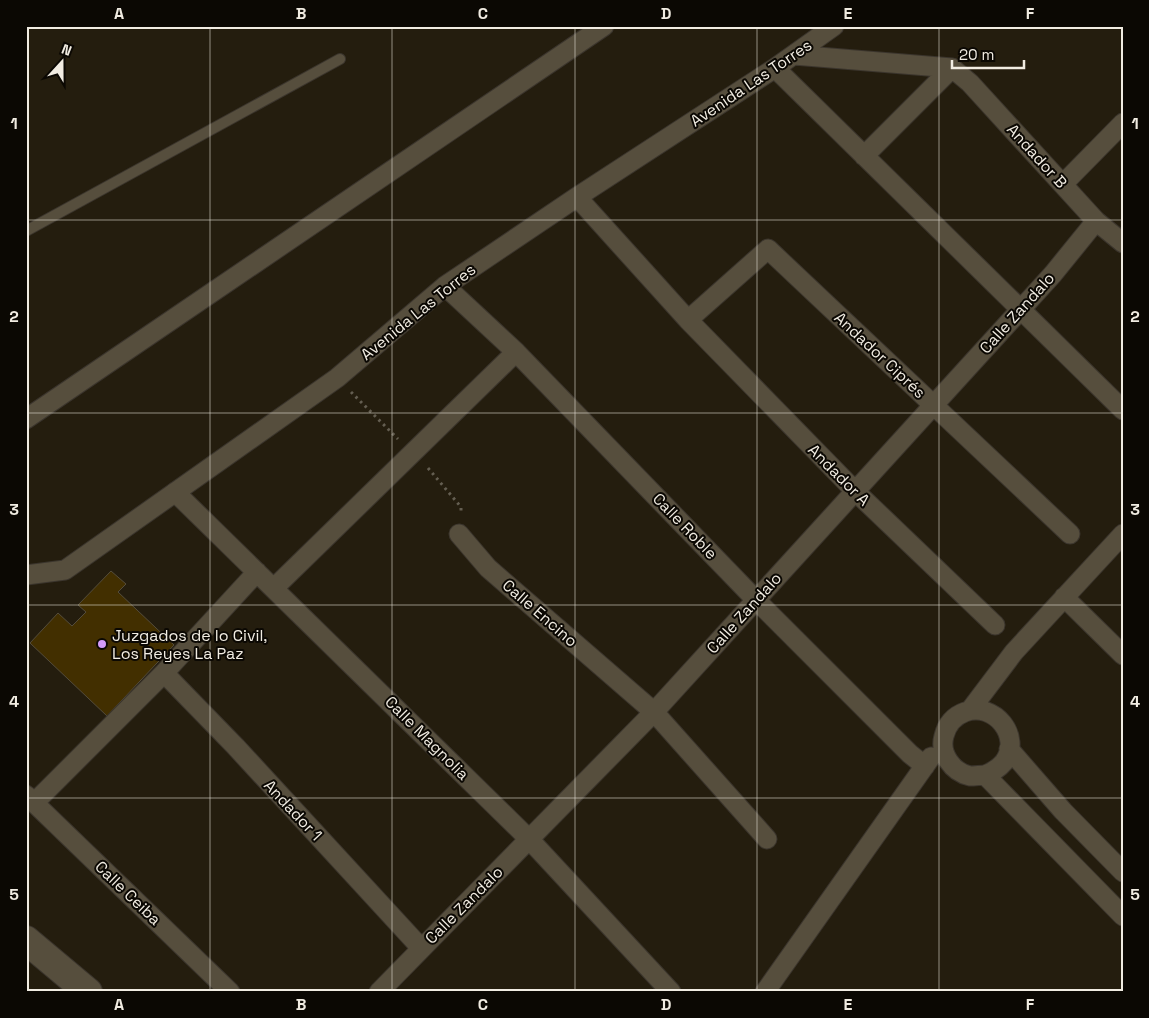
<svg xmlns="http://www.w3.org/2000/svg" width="1149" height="1018" viewBox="0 0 1149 1018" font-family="'Space Grotesk',sans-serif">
<rect width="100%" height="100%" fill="#241d0e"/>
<path fill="#422f00" stroke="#544c3b" d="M111,571L126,584L118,592L174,645L107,716L30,643L58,613L72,626L86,612L78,605Z"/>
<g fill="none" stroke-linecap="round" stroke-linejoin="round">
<g stroke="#3b352d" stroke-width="12">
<path id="service" d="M26,231L340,59"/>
</g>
<g stroke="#3b352d" stroke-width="21">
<path id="minor" d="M794,55L952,68
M775,68L1123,410
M952,68L970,83L1096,221L1123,243
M864,156L952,68
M1063,184L1123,123
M577,197L688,320L855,491L995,625
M445,286L516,352L756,600L910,754L925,766
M688,320L768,249L1070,534
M26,419L604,26
M175,492L529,839L671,992
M459,534L488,568L654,712L767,839
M26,575L65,570L337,378L445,286L577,197L775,68L834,26
M274,588L516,352
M1064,597L1123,655
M164,673L236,747L421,948
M971,709L1014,652L1123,534
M1009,749L1063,811L1123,872
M985,775C993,772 999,768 1004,762C1023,737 994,701 965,712C954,716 947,724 944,736C939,753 952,772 970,776C975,776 981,775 985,775L1123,916
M26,795L230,992
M34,803L164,673L257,572
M379,992L654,712L1053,274L1096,221
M765,992L931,757"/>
</g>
<g stroke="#3b352d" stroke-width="30">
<path id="secondary" d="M26,940L88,992"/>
</g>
<path stroke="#645e51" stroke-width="3" stroke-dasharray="2.5 4" stroke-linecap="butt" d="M351,392L398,439
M428,468L461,507V514"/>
<use href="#service" stroke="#564e3d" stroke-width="10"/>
<use href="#minor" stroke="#564e3d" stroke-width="19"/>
<use href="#secondary" stroke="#564e3d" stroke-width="28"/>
</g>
<path fill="none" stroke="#f1ece2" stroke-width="1" stroke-opacity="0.55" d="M210,26V992M392,26V992M575,26V992M757,26V992M939,26V992M26,220H1123M26,413H1123M26,605H1123M26,798H1123"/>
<circle fill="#d49cfb" stroke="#0b0803" stroke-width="2" cx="102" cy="644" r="5"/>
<g text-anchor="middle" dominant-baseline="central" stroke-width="4" stroke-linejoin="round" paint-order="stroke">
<g font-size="16" fill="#f1ece2" stroke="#0b0803">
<text transform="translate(751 83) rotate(-34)">Avenida Las Torres</text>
<text transform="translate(1037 156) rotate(48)">Andador B</text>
<text transform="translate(418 312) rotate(-39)">Avenida Las Torres</text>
<text transform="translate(1017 313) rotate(-48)">Calle Zandalo</text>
<text transform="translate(880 355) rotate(43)">Andador Ciprés</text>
<text transform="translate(839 475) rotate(45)">Andador A</text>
<text transform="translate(685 526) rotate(46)">Calle Roble</text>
<text transform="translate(540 613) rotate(41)">Calle Encino</text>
<text transform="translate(744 613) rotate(-48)">Calle Zandalo</text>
<text transform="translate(427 738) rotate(45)">Calle Magnolia</text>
<text transform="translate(293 810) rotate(47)">Andador 1</text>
<text transform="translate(128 893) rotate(44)">Calle Ceiba</text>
<text transform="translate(464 905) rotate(-45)">Calle Zandalo</text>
</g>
<g font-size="16" fill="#f1ece2" stroke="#0b0803" text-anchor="start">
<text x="112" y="635">Juzgados de lo Civil,<tspan x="112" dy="18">Los Reyes La Paz</tspan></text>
</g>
</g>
<rect width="1149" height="1018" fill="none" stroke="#0b0803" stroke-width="55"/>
<g transform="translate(62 62) rotate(21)" stroke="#0b0803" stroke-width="4" paint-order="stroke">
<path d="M0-4L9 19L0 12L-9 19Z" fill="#f1ece2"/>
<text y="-8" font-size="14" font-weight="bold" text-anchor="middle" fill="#f1ece2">N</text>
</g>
<path d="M952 60v8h72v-8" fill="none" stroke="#f1ece2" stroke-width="2.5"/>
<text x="959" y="60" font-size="15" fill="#f1ece2" stroke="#0b0803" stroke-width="4" paint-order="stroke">20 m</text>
<rect x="28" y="28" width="1094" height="962" fill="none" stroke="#f1ece2" stroke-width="2"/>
<g font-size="16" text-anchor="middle" font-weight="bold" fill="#f1ece2">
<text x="119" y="19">A</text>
<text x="301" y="19">B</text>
<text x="483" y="19">C</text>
<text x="666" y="19">D</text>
<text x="848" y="19">E</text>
<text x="1030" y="19">F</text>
<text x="14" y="129">1</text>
<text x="1135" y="129">1</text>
<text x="14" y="322">2</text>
<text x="1135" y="322">2</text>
<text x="14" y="515">3</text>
<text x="1135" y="515">3</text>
<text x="14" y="707">4</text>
<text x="1135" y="707">4</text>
<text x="14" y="900">5</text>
<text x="1135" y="900">5</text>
<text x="119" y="1010">A</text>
<text x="301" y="1010">B</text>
<text x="483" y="1010">C</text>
<text x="666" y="1010">D</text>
<text x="848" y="1010">E</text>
<text x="1030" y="1010">F</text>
</g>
</svg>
